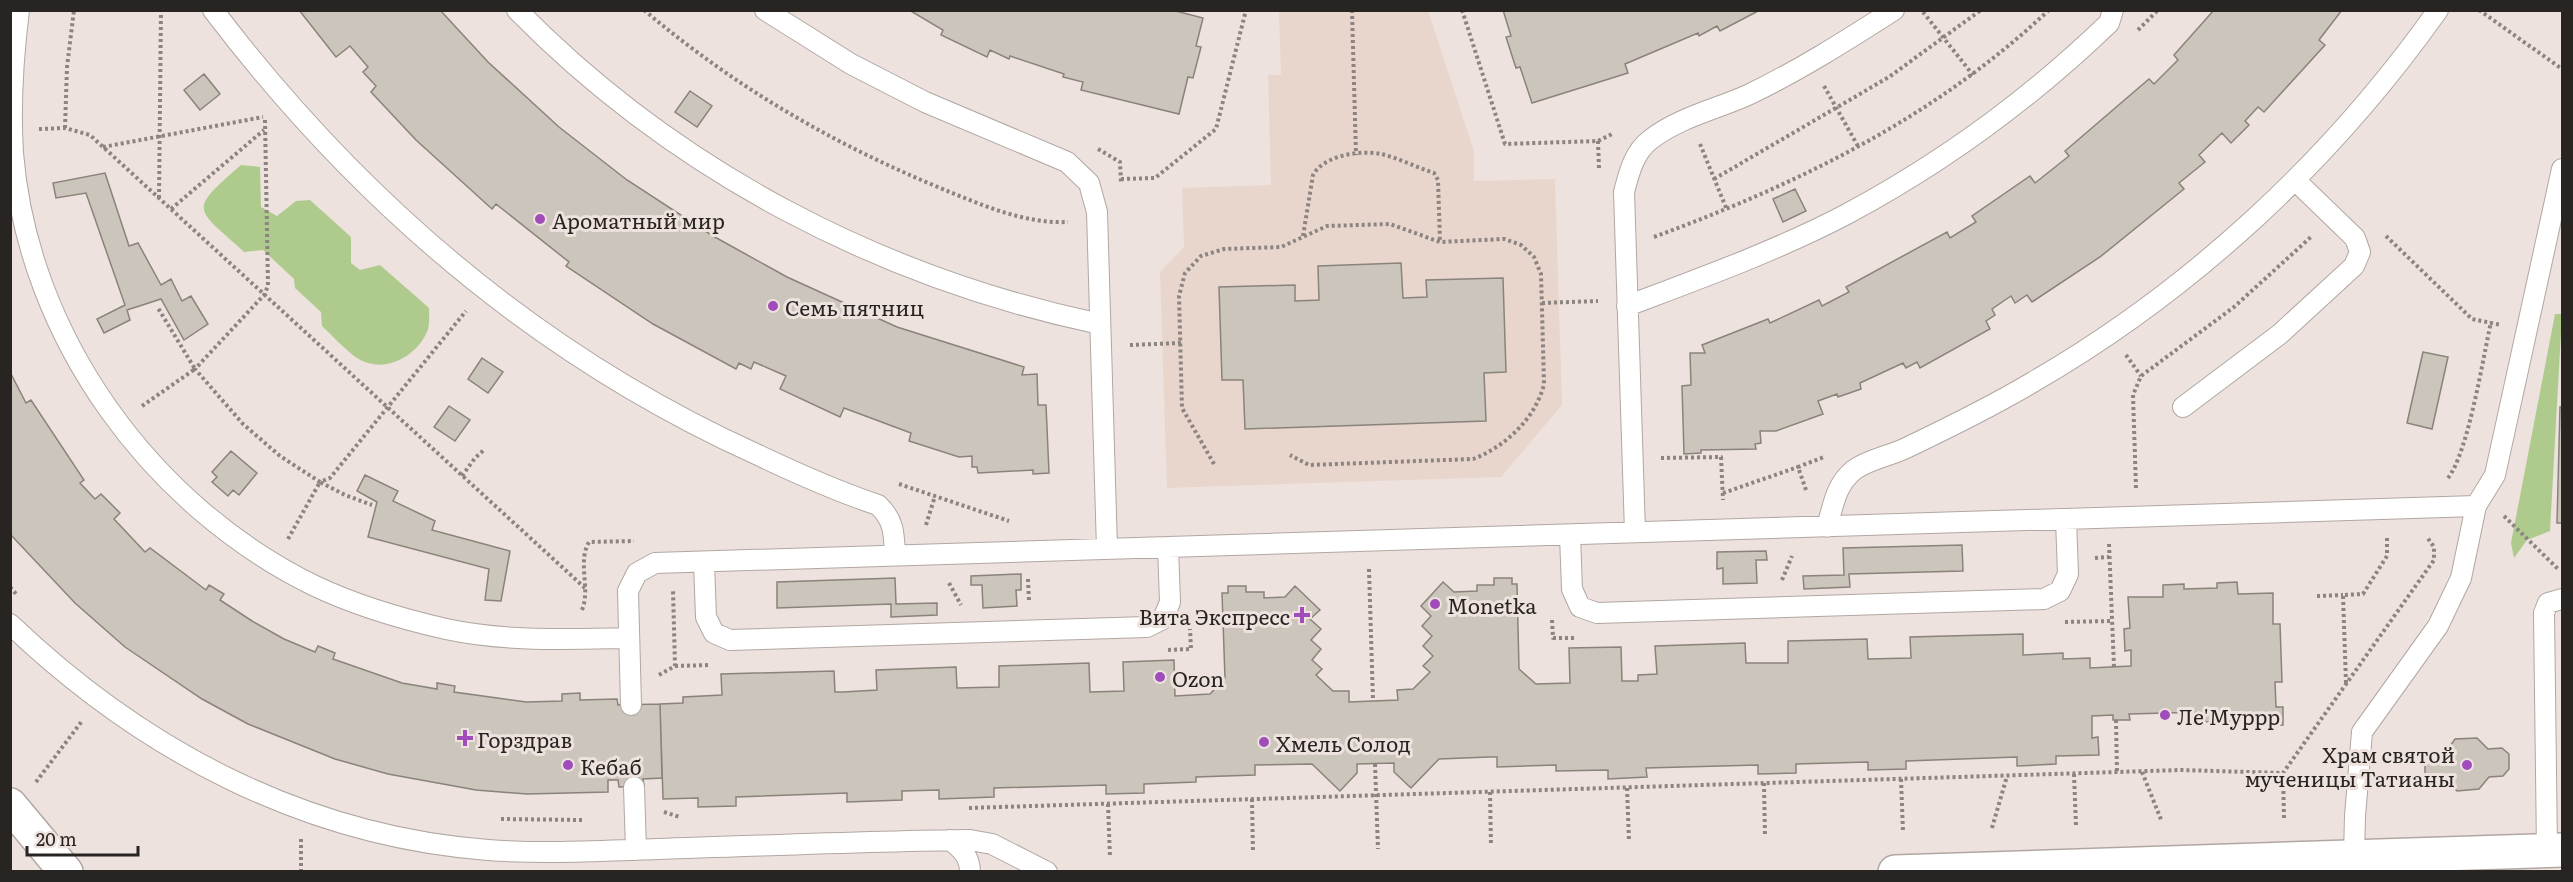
<svg xmlns="http://www.w3.org/2000/svg" width="2573" height="882" viewBox="0 0 2573 882" font-family="Literata,serif">
<rect width="100%" height="100%" fill="#ede2dd"/>
<path fill="#e8d6cd" d="M1279,11H1428L1474,151V181L1555,179L1562,405L1501,477L1167,488L1160,272L1184,247L1182,188L1271,185L1268,75H1281Z"/>
<path fill="#aecb8d" d="M241,165L260,167L261,207L277,216L296,201L310,200L351,237V263L360,270L380,265L429,308C429,316 430,325 427,332C416,357 383,375 357,358C344,349 333,336 322,326L321,312L295,288L294,279L263,250L244,252C195,207 187,212 241,165Z
M2555,314H2562L2550,531L2527,540L2514,558L2511,543Z"/>
<path fill="#cbc5bc" stroke="#89837b" stroke-width="1.5" d="M299,10H440L488,62L559,127L627,180L713,236L787,277L897,327L1024,367L1022,375L1037,374L1038,405H1046L1049,473L1033,474V470L978,473L977,467H972V456L959,457L909,441L911,433L844,408L840,417L780,389L786,376L754,362L751,369L739,363L736,369L653,324L566,266L569,262L496,204L492,209L416,140L371,92L376,86L363,72L368,67L350,46L336,57Z
M909,10H1172L1203,18L1196,46L1201,47L1193,78L1188,77L1179,114L1081,90L1083,82L1063,77L1064,74L1010,56L1009,59L990,50L987,57L941,35L943,30Z
M1503,10H1760L1720,31L1717,26L1699,36L1698,33L1625,64L1628,73L1532,103L1520,67L1516,68L1506,37L1511,36Z
M2214,10H2342L2319,40L2325,45L2264,112L2258,107L2245,121L2249,125L2231,143L2222,133L2199,155L2205,162L2179,183L2184,189L2100,257L2032,302L2027,295L2015,303L2011,296L1992,309L1995,315L1986,321L1990,329L1920,368L1917,362L1906,368L1903,363L1860,383L1861,389L1838,397L1837,394L1818,401L1823,414L1776,431H1760L1761,443L1755,444L1756,449L1701,450V453L1684,454L1682,386L1691,385L1690,353H1705L1702,345L1768,319L1770,323L1819,300L1822,306L1849,292L1846,287L1947,232L1950,238L1976,222L1972,216L2030,176L2035,183L2069,156L2065,151L2149,79L2154,84L2178,60L2174,55Z
M204,74L220,94L200,110L184,90Z
M690,91L712,106L697,127L675,112Z
M105,173L129,246L138,243L161,285L171,279L182,301L191,296L208,324L184,340L161,299L127,310L130,320L104,333L97,319L125,305L86,193L56,198L53,183Z
M1795,189L1806,211L1783,222L1773,199Z
M1401,263L1403,298L1427,297L1426,280L1503,278L1506,372L1484,373L1486,421L1245,429L1243,380H1222L1219,287L1295,285V301L1319,300L1318,266Z
M2423,352L2448,357L2432,429L2407,423Z
M482,358L503,372L488,393L468,379Z
M10,372L26,403L31,400L84,480L80,483L95,499L101,494L120,513L114,519L145,552L150,548L206,590L209,585L224,594L220,600L252,621L284,639L315,652L318,646L335,653L333,659L402,683L437,689V683L455,686L454,692L526,702L562,701V694L580,693V700L617,699L618,705L660,704L662,778L643,779L644,786L619,787L618,780H608V792L527,794L476,790L388,774L335,759L248,724L202,699L125,647L75,603L10,534Z
M449,406L470,420L455,441L434,427Z
M2560,407H2562V523H2557Z
M231,451L257,473L239,495L233,490L228,496L212,482L217,477L212,472Z
M365,475L398,491L393,501L435,521L432,530L510,551L501,601L485,600L489,569L368,537L377,502L357,491Z
M1962,545L1963,571L1849,574L1850,587L1804,589L1803,576L1844,575L1843,548Z
M1766,551L1767,560H1756L1757,583L1723,584V568L1717,569V552Z
M1021,574V590H1016L1017,606L983,608L982,585H971V576Z
M895,578L896,604L937,603V615L891,617V604L777,608V582Z
M1494,578H1512V584H1517L1519,669L1536,684L1570,683L1569,648L1621,647L1622,681H1638V675L1657,674L1655,646L1745,643L1746,663H1788V641L1867,639L1868,659L1911,658L1910,637L2023,634V655L2063,653V659L2090,658V668L2131,666V650L2125,651L2124,629L2130,628L2128,597H2163V585L2184,584V589L2217,588V583L2237,582L2238,594L2273,593V624H2280L2282,682H2275L2276,707H2283V725L2260,726L2259,720L2205,722L2204,712L2129,714L2130,720H2113V715L2092,716V738L2098,737L2099,755L2056,756V764L2017,766V757L1906,761V769L1868,770V762L1796,764V773L1758,774V765L1646,768L1647,777L1608,779V770L1556,771V765L1497,767V757H1489L1439,759L1411,788L1394,772V763L1357,764V773L1340,791L1312,764L1255,765V775L1196,777V782L1144,784V793L1106,794V785L994,788V797L939,799V790L902,791V800L847,802V793L736,797V806L698,807V798L663,799L660,704L683,703V697L722,695L721,674L834,671L835,692H843L877,690L876,670L956,667L957,688L999,687V666L1089,663L1090,692L1124,691L1123,662L1174,660L1175,696L1210,694L1225,678L1222,593H1228V586H1246V592H1264V598L1285,597L1295,586L1320,610L1310,619L1321,629L1311,640L1321,649L1312,660L1322,669L1316,675L1333,691H1349V702L1398,700L1397,690L1413,689L1430,672L1423,666L1433,656L1423,646L1432,636L1422,626L1431,616L1421,606L1443,582L1454,592L1477,591V585H1494Z
M2477,738L2488,749L2502,748L2509,754V769L2503,776L2489,777L2479,789L2457,791L2447,781H2432L2425,775V760L2431,752H2446L2455,739Z"/>
<g fill="none" stroke-linecap="round" stroke-linejoin="round">
<g stroke="#b1a7a2" stroke-width="22">
<path id="lane" d="M19,10C13,58 10,105 13,153C28,337 151,506 315,586C357,606 402,619 446,629C506,642 569,639 629,638
M213,10C359,202 536,354 756,454C796,473 836,491 878,505C894,520 894,533 895,555
M517,10C675,171 881,278 1100,324
M765,10L851,64L925,102L1067,162L1089,183L1097,212L1107,549
M1627,306C1701,278 1776,251 1845,215C1943,163 2030,99 2109,23L2113,10
M2183,407L2280,334L2354,266L2360,252L2355,238L2295,180
M1827,527C1833,506 1836,484 1854,470C1867,460 1889,456 1904,449C1948,428 1991,407 2033,382C2192,290 2331,161 2438,10
M1635,532L1624,192C1629,173 1634,152 1650,140C1679,117 1718,109 1750,94C1800,70 1847,40 1894,10
M1570,535L1572,589L1580,607L1597,613L2044,599L2060,591L2068,574L2066,519
M704,562L706,617L714,633L730,640L1147,627L1163,619L1170,602L1168,547
M10,624C142,750 304,836 488,850C544,854 600,851 657,849C761,846 866,841 970,840L992,844L1047,872
M631,705L628,591L637,573L655,563L2476,506
M634,787L636,850
M950,840C962,849 970,857 970,872
M2547,850L2544,613L2548,603L2562,599
M2354,856L2355,816L2362,732L2438,626L2461,578L2476,506L2495,475L2562,169"/>
</g>
<g stroke="#b1a7a2" stroke-width="36">
<path id="street" d="M10,805L66,872"/>
</g>
<g stroke="#b1a7a2" stroke-width="36">
<path id="secondary" d="M1895,872L2562,850"/>
</g>
<path stroke="#8c8481" stroke-width="4" stroke-dasharray="3 3" stroke-linecap="butt" d="M644,10C736,88 835,145 945,190C984,206 1026,224 1068,222
M1352,10L1356,155
M1462,10L1505,144L1598,141L1614,133
M2479,10L2562,69
M1923,12L1973,75
M2138,30L2158,10
M1824,86L1859,148
M265,120L268,286L264,295L195,369L243,424L280,456L320,482L330,478L466,311
M65,128L67,67L74,10
M39,129L65,128L90,135L585,588
M1598,141L1599,168
M1700,144L1727,210
M103,147L263,117
M1098,149L1120,162L1121,182
M1121,179L1155,178L1216,129L1246,10
M1714,179L1889,77L1981,10
M159,198L161,10
M171,209L264,130
M1303,236L1313,175C1324,155 1360,150 1381,154C1398,158 1416,167 1434,173L1438,180L1440,242
M2386,236L2472,319L2501,325
M1654,237C1800,183 1934,118 2049,10
M1542,303L1598,301
M1130,345L1181,343
M2126,355L2141,376
M142,406L195,369L158,308
M1661,458L1721,457L1723,500
M1214,464L1182,408L1179,296L1185,273L1201,256L1224,249L1281,247L1327,226L1390,224L1440,242L1504,239L1521,245L1534,257L1541,274L1544,384C1536,418 1505,447 1473,459L1309,465L1290,455
M462,476L475,458L485,449
M2448,478C2468,453 2483,358 2491,322
M899,484L1009,521
M2136,488L2133,395L2141,376L2234,307L2312,236
M1806,490L1798,467L1824,457
M1723,493L1798,467
M2504,516L2559,570
M926,525L935,496
M288,539L320,482L345,495L372,505
M2109,544L2114,667
M2095,558L2109,557
M1369,569L1373,701
M1028,579L1029,601
M1782,580L1792,556
M949,583L961,605
M10,587L18,596
M2317,596L2343,595
M582,610C591,588 577,563 589,542L634,541
M1552,620L1553,638H1574
M2065,622L2111,621
M1168,650L1191,649L1190,629
M675,666L711,665
M659,675L675,666L673,590
M2346,683L2343,595L2363,594L2387,556V537
M2116,720L2117,772
M1375,764L1378,849
M2142,772L2162,822
M2283,773L2284,819
M2074,774L2076,826
M1901,779L1903,832
M36,782L82,721
M1764,783L1765,836
M1627,788L1629,841
M1490,792L1491,845
M1252,799L1253,853
M1108,804L1110,858
M969,808L2181,770L2283,773L2434,560V547L2427,537
M664,812L680,817
M501,819L583,820
M1992,828L2007,776
M301,872V839"/>
<use href="#lane" stroke="#fff" stroke-width="20"/>
<use href="#street" stroke="#fff" stroke-width="33"/>
<use href="#secondary" stroke="#fff" stroke-width="33"/>
</g>
<g fill="#a04cbb" stroke="#ede2dd" stroke-width="2">
<circle cx="540" cy="219" r="6"/>
<circle cx="773" cy="306" r="6"/>
<circle cx="1435" cy="604" r="6"/>
<path d="M1299 606h6v6h6v6h-6v6h-6v-6h-6v-6h6z"/>
<circle cx="1160" cy="677" r="6"/>
<circle cx="2165" cy="715" r="6"/>
<path d="M462 729h6v6h6v6h-6v6h-6v-6h-6v-6h6z"/>
<circle cx="1264" cy="742" r="6"/>
<circle cx="568" cy="765" r="6"/>
<circle cx="2467" cy="765" r="6"/>
</g>
<g text-anchor="middle" dominant-baseline="central" stroke-width="6" stroke-linejoin="round" paint-order="stroke">
<g font-size="21" fill="#282422" stroke="#ede2dd" text-anchor="start">
<text x="552" y="219">Ароматный мир</text>
<text x="785" y="306">Семь пятниц</text>
<text x="1447" y="604">Monetka</text>
<text x="1290" y="615" text-anchor="end">Вита Экспресс</text>
<text x="1172" y="677">Ozon</text>
<text x="2177" y="715">Ле'Муррр</text>
<text x="477" y="738">Горздрав</text>
<text x="1276" y="742">Хмель Солод</text>
<text x="2455" y="753" text-anchor="end">Храм святой<tspan x="2455" dy="24">мученицы Татианы</tspan></text>
<text x="580" y="765">Кебаб</text>
</g>
</g>
<rect width="2573" height="882" fill="none" stroke="#282422" stroke-width="24"/>
<path d="M27 846v9h111v-9" fill="none" stroke="#282422" stroke-width="3"/>
<text x="36" y="846" font-size="18" fill="#282422" stroke="#ede2dd" stroke-width="4.5" paint-order="stroke">20 m</text>
</svg>
